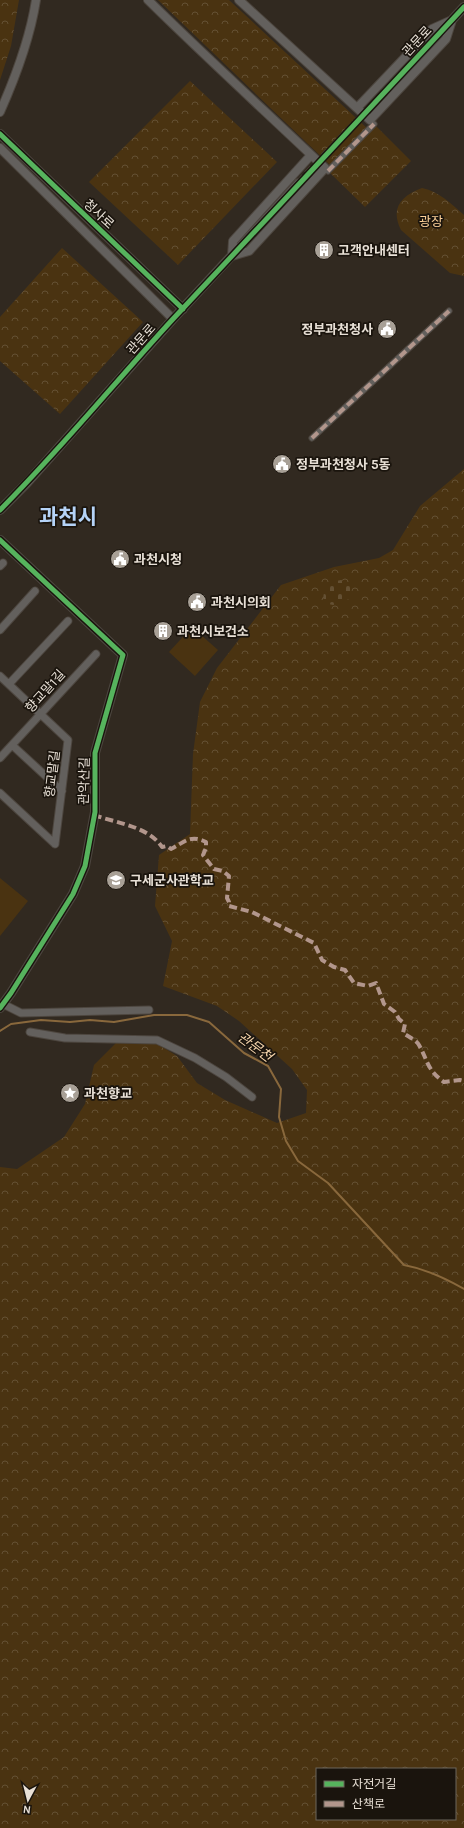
<svg xmlns="http://www.w3.org/2000/svg" width="464" height="1828" viewBox="0 0 464 1828" font-family="Karla,'Noto Sans KR',sans-serif">
<defs>
<pattern id="forest-crowns" width="20" height="18" patternUnits="userSpaceOnUse"><rect width="20" height="18" fill="#4a3311"/><path d="M2 6a3 3 0 1 1 6 0M12 15a3 3 0 1 1 6 0" fill="none" stroke="#645033"/></pattern>
<pattern id="cemetery-stones" width="16" height="16" patternUnits="userSpaceOnUse"><rect width="16" height="16" fill="#4a3311"/><path d="M2 7V4a2 2 0 0 1 4 0v3zM10 15v-3a2 2 0 0 1 4 0v3z" fill="#645033"/></pattern>
</defs>
<rect width="100%" height="100%" fill="#312920"/>
<path fill="url(#forest-crowns)" fill-rule="evenodd" d="M0,0H19L11,46L0,80Z
M158,0H229L368,129L374,124L411,161L365,207L328,171L332,167Z
M190,81L277,162L178,265L89,182Z
M422,188C440,192 450,203 464,215V276L450,273L401,230C390,208 401,196 422,188Z
M62,248L143,322L60,414L0,361V317Z
M464,469V1828H0V1167L17,1169L64,1137L85,1104L94,1065L119,1040H151L177,1056L197,1083L225,1100L277,1123L306,1113L307,1090L292,1069L239,1021L217,1006L163,986L172,941L155,906L159,855L190,834L193,754L200,702L217,668L281,585L334,567L379,558L393,550L420,506ZM317,1769H455V1819H317Z"/>
<path fill="url(#cemetery-stones)" d="M341,580L348,583L352,586L351,594L349,599L333,605L324,603C321,590 329,582 341,580Z"/>
<path fill="#4a3311" d="M192,627L218,650L195,676L169,652Z
M0,878L28,901L0,936Z"/>
<g fill="none" stroke-linecap="round" stroke-linejoin="round">
<path stroke="#89683c" stroke-width="2" d="M0,1031L11,1024L41,1020L70,1022L90,1020L114,1022L154,1015H187L209,1022L244,1053L268,1066L281,1089L279,1117L286,1141L298,1161L328,1183L404,1265C425,1269 445,1278 464,1289"/>
<path stroke="#4c443b" stroke-width="8" stroke-dasharray="8 4" stroke-linecap="butt" d="M299,183L386,91"/>
<g stroke="#4d463f" stroke-width="7">
<path id="pedestrian" d="M328,171L374,124
M312,438L449,311"/>
</g>
<g stroke="#4d463f" stroke-width="9">
<path id="minor" d="M0,566L3,563
M0,630L35,591
M0,676L68,740L55,844
M9,684L68,621
M12,745L62,791
M0,758L96,654
M0,793L55,844
M3,1004L21,1013L149,1010
M30,1032L65,1038L157,1040L195,1058L226,1077L252,1097"/>
</g>
<g stroke="#4d463f" stroke-width="10">
<path id="tertiary" d="M148,0C206,57 266,112 325,168L249,251L232,256L233,241L311,155
M239,0L370,120L446,39L452,20
M386,91L464,7
M357,108L432,29L452,20
M0,112C16,76 30,39 36,0
M0,134L183,309
M0,148L173,319
M0,510L27,483L173,319L299,183
M0,540L123,655L95,753V812L85,866L73,894L11,993L0,1008"/>
</g>
<use href="#pedestrian" stroke="#63605d" stroke-width="5"/>
<use href="#minor" stroke="#63605d" stroke-width="7"/>
<use href="#tertiary" stroke="#63605d" stroke-width="8"/>
<path stroke="#b2968c" stroke-width="4" stroke-dasharray="8 4" stroke-linecap="butt" d="M328,171L374,124
M312,438L449,311
M94,815C116,823 148,826 162,847L167,846L171,849C185,842 190,834 206,842V848L203,855L214,869L223,871L229,876L227,898L229,902V906L252,912L314,943L322,960L334,967L345,970L354,983L368,986L376,983L384,1004L395,1012L399,1019L405,1024L403,1033C409,1037 416,1040 419,1045C428,1061 427,1070 444,1082L460,1080L464,1081"/>
<g stroke="#1a140d" stroke-width="8">
<path id="cycleway" d="M0,134L183,309
M0,510C61,449 115,382 173,319C270,215 368,111 464,7
M0,540L123,655L95,753V812L85,866L73,894L11,993L0,1008"/>
</g>
<use href="#cycleway" stroke="#56b35d" stroke-width="5"/>
</g>
<defs>
<g id="building-disc" transform="scale(1)"><circle r="9.5" fill="#a8a096" stroke="#1a140d"/><path d="M-4-6H4V6H1V3H-1V6H-4ZM-2.5-4.3h1.7v1.8h-1.7ZM.8-4.3h1.7v1.8H.8ZM-2.5-1h1.7V.8h-1.7ZM.8-1h1.7V.8H.8Z" fill="#fff"/></g>
<g id="civic-disc" transform="scale(1)"><circle r="9.5" fill="#a8a096" stroke="#1a140d"/><path d="M-.6-6.5H3V-4.5H.6V-3L4-1V1h2V6H-6V1h2V-1L-.6-3ZM-1.2 2.5V6h2.4V2.5Z" fill="#fff"/></g>
<g id="university-disc" transform="scale(1)"><circle r="9.5" fill="#a8a096" stroke="#1a140d"/><path d="M0-5L7-2L0 1L-7-2ZM-4 1L0 2.5L4 1V4Q0 6-4 4Z" fill="#fff"/></g>
<g id="sight-disc" transform="scale(1)"><circle r="9.5" fill="#a8a096" stroke="#1a140d"/><path d="M0-6L1.8-2.2L6-1.7L2.9 1.2L3.7 5.4L0 3.3L-3.7 5.4L-2.9 1.2L-6-1.7L-1.8-2.2Z" fill="#fff"/></g>
</defs>
<g fill-rule="evenodd">
<use href="#building-disc" x="324" y="250"/>
<use href="#civic-disc" x="387" y="329"/>
<use href="#civic-disc" x="282" y="464"/>
<use href="#civic-disc" x="120" y="559"/>
<use href="#civic-disc" x="197" y="602"/>
<use href="#building-disc" x="163" y="631"/>
<use href="#university-disc" x="116" y="880"/>
<use href="#sight-disc" x="70" y="1093"/>
</g>
<g text-anchor="middle" dominant-baseline="central" stroke-width="3.5" stroke-linejoin="round" paint-order="stroke">
<g font-size="13" fill="#e8e0d6" stroke="#1a140d">
<text transform="translate(417 41) rotate(-47)">관문로</text>
<text transform="translate(99 214) rotate(43)">청사로</text>
<text transform="translate(141 339) rotate(-48)">관문로</text>
<text transform="translate(45 691) rotate(-48)">향교말1길</text>
<text transform="translate(52 774) rotate(-83)">향교말길</text>
<text transform="translate(84 781) rotate(-89)">관악산길</text>
</g>
<g font-size="13" fill="#fcd098" stroke="#1a140d">
<text x="431" y="221">광장</text>
</g>
<g font-size="13" font-weight="bold" fill="#e8e0d6" stroke="#1a140d" text-anchor="start">
<text x="338" y="250">고객안내센터</text>
<text x="373" y="329" text-anchor="end">정부과천청사</text>
<text x="296" y="464">정부과천청사 5동</text>
<text x="134" y="559">과천시청</text>
<text x="211" y="602">과천시의회</text>
<text x="177" y="631">과천시보건소</text>
<text x="130" y="880">구세군사관학교</text>
<text x="84" y="1093">과천향교</text>
</g>
<g font-size="14" font-style="italic" fill="#f8d7ae" stroke="#1a140d">
<text transform="translate(255 1047) rotate(37)">관문천</text>
</g>
<g font-size="21" font-weight="bold" fill="#b5d3f7" stroke="#1a140d">
<text x="68" y="517">과천시</text>
</g>
</g>
<rect x="316" y="1768" width="140" height="52" fill="#1a140d" stroke="#6c665d"/>
<rect x="324" y="1781" width="20" height="6" fill="#56b35d" stroke="#6c665d"/>
<text x="352" y="1788" font-size="12" fill="#e8e0d6">자전거길</text>
<rect x="324" y="1801" width="20" height="6" fill="#b2968c" stroke="#6c665d"/>
<text x="352" y="1808" font-size="12" fill="#e8e0d6">산책로</text>
<g transform="translate(28 1800) rotate(187)" stroke="#1a140d" stroke-width="3" paint-order="stroke">
<path d="M0-3L7 15L0 10L-7 15Z" fill="#e8e0d6"/>
<text y="-6" font-size="11" font-weight="bold" text-anchor="middle" fill="#e8e0d6">N</text>
</g>
</svg>
